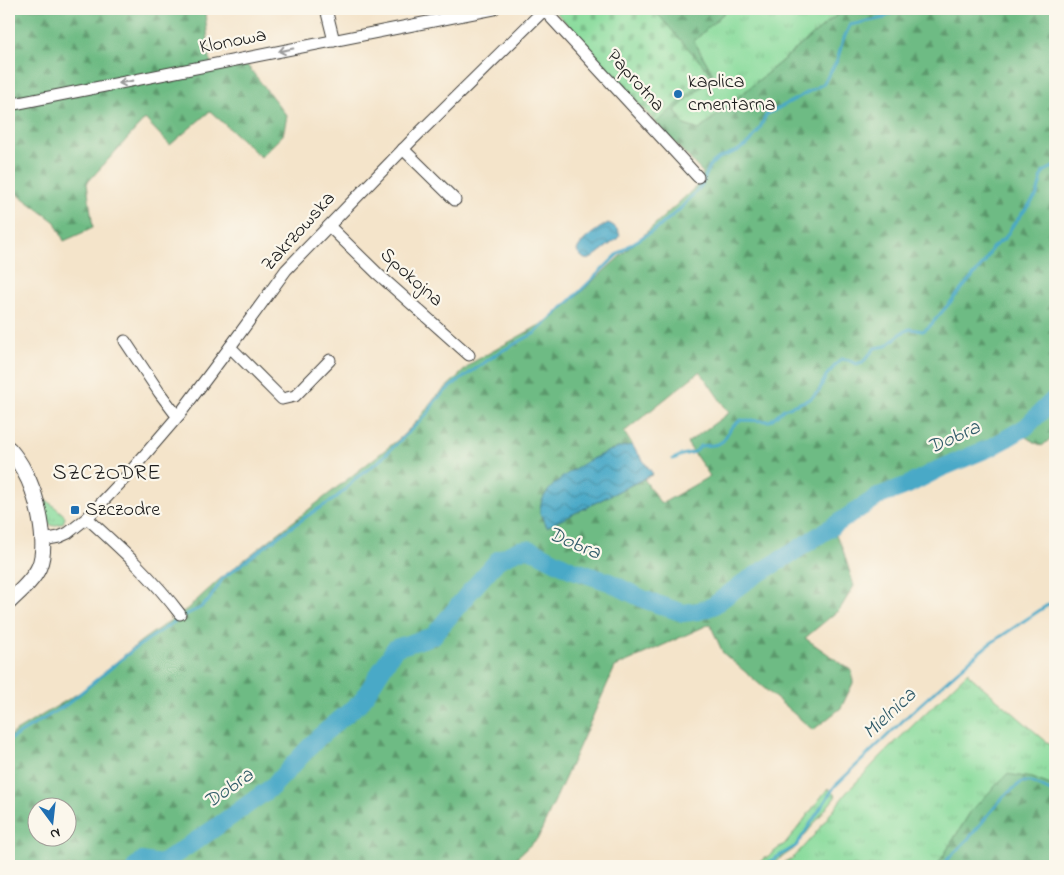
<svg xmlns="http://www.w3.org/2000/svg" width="1064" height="875" viewBox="0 0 1064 875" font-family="'Indie Flower',sans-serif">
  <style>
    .grass { fill: url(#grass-tufts); stroke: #527c5c }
    .forest { fill: url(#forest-firs); stroke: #456c50; fill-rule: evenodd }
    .cemetery { fill: url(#cemetery-stones); stroke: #527c5c }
    .water { fill: url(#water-waves); stroke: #326272 }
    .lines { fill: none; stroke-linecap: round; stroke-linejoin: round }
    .stream { stroke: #48a9c7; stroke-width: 3 }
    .river { stroke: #48a9c7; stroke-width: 18 }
    .street-casing { stroke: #3c3a36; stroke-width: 13 }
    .secondary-casing { stroke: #3c3a36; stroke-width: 17 }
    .street { stroke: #fff; stroke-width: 11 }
    .secondary { stroke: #fff; stroke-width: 15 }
    .oneway { stroke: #999 }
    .poi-dot { fill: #1f6fb2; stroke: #fbf7ec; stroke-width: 2 }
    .labels { text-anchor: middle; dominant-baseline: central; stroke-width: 4.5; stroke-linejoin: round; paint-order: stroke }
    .street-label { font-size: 20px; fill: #1c1c1c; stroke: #fbf7ec }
    .poi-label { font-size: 20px; fill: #1c1c1c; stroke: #fbf7ec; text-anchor: start }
    .water-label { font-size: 21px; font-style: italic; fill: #305b69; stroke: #fbf7ec }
    .quarter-label { font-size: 22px; letter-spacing: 1px; fill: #1c1c1c; stroke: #fbf7ec }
  </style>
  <defs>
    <pattern id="grass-tufts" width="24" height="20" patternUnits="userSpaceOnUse" patternTransform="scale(1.25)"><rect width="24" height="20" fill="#89db9c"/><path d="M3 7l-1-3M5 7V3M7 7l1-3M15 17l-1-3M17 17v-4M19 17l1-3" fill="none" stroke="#76bb86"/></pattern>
    <pattern id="forest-firs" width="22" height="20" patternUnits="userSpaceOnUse" patternTransform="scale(1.25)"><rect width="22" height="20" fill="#6ebb84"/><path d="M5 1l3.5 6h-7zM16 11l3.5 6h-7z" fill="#5a976b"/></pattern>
    <pattern id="cemetery-stones" width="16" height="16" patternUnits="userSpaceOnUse" patternTransform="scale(1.25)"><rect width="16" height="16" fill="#89db9c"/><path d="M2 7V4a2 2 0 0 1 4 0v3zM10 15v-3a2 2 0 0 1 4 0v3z" fill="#76bb86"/></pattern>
    <pattern id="water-waves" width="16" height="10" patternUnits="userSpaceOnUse" patternTransform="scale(1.25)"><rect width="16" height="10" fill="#48a9c7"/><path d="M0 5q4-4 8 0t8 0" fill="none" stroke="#3b89a1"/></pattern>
  </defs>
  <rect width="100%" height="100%" fill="#fbf7ec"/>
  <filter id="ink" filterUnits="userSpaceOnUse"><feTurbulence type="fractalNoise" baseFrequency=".02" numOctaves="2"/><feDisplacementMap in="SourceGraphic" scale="10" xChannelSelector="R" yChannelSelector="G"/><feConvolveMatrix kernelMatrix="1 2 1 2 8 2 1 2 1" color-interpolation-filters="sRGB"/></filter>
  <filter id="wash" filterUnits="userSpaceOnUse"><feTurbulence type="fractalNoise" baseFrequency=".0096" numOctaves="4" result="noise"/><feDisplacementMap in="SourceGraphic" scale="20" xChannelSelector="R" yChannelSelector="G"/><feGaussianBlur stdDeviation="1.12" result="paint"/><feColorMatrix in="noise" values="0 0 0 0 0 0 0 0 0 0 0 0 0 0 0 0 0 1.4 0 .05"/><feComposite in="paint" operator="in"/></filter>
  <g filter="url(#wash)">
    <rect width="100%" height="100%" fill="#f4e4ca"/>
    <!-- grass -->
    <g class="grass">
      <path d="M728,9H844L699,130L684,125L675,110L714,76L694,41Z"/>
      <path d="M44,501H48L64,515L65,518L63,523L53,526L48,523Z"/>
      <path d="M968,672L969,675L1055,749V787L1032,778L971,811L937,866H779L793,858L815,834L846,793L883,754Z"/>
      <path d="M828,788L836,796L794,849L769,866H750L763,860L787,842Z"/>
    </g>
    <!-- forest -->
    <g class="forest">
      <path d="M9,9H203L205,13L210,58L212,71L247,65L287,116L283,135L261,157L210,111L170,145L145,119L87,183L93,228L64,241L55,222L16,193L9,186Z"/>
      <path d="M653,9H728L694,41L714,76L675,110L684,125L699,130L844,9H1055V435L1042,446L1027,438L1017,428L982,443L908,481L880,490L830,523L842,547L854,586L840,609L805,638L852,671L853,683L841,708L813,730L723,653L710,624L615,667L538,838L507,866H9V737L16,731L82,691L141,641L187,609L221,578L399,439L418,420L435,398L473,362L554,317L699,184L703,173L656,123L711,74ZM700,371L729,413L687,443L710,476L661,504L644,479L653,474L547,526L611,450L632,445L624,432ZM38,808H68V838H38Z"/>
      <path d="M1007,774L1032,778L1055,787V866H937L971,811Z"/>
    </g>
    <!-- cemetery -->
    <path class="cemetery" d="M560,9H653L711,74L656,123L556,12Z"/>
    <!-- water -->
    <g class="water">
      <path d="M608,223C614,225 618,229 620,235L617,239L592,258C585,262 581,257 577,251C579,241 599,228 608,223Z"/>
      <path d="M632,445L653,474L547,527C544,521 539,514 540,509C541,484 589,459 609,451C617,448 625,446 632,445Z"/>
    </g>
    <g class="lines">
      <!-- stream -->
      <g class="stream">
        <path d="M673,459C677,458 682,454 686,454C694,452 695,454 700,446L713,445L718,444L723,441L731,428L740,420L770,421L784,409L810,399L819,391L826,376L841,359L848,360L856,364L863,362L875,348L886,346L903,332L910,329L923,331L929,327L985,262L992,248L1005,238L1013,225L1037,195L1043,172L1055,166"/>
        <path d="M185,615L200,608L209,600L223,578L283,533L313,512L333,500L345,490L356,478L379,461L412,429L429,412L435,401L450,387L498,353L535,333L571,300L617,255L630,245L659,227L681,208L702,185L710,165L719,158L737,151L749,143L759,130L766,115L823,84L837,61L843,40L850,25L884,18L897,9"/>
        <path d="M9,740L66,705L134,649L180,618"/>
        <path d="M762,866L796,846L835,786L914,710L970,660L988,645L1055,600"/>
        <path d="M944,866L946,861L969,838L1004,796L1022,782H1031L1055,793"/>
      </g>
      <!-- river -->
      <path class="river" d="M136,866L141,861L161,864L212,830L272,787L319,737L361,702L395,648L433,636L467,595L498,560L519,550L528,549L539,553L570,569L609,582L643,599L683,613L699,611L713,606L743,583L792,553L879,496L908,485L939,469L992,447L1026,427L1055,398"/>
    </g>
  </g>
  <g filter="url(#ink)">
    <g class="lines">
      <defs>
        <g id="street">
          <path d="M326,9L334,41"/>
          <path d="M544,10L698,177"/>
          <path d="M9,105L494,9"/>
          <path d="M403,149L455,200"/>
          <path d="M329,226L378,274L469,355"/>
          <path d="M125,341L159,392L174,412L179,415"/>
          <path d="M230,347L282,399L295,396L330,360"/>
          <path d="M87,518C120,548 153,578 180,614"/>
          <path d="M43,540L59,537L68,533L87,518L124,479L179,415L230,347L286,270L414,138L545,9"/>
        </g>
        <path id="secondary" d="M9,449C15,456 20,463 24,471C37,493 49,544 39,567C33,581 19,592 9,602"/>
      </defs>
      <!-- street casing -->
      <use href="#street" class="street-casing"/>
      <!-- secondary casing -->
      <use href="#secondary" class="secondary-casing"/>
      <!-- street -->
      <use href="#street" class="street"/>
      <!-- secondary -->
      <use href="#secondary" class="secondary"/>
    </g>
    <!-- one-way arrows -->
    <defs><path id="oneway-shaft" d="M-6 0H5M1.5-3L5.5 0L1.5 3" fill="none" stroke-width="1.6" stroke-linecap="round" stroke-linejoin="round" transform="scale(1.25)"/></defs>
    <g class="oneway">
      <use href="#oneway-shaft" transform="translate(286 50) rotate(169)"/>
      <use href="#oneway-shaft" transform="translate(126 82) rotate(169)"/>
    </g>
  </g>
  <!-- markers -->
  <g class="poi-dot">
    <circle cx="678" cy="94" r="5"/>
    <rect x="70" y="505" width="10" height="10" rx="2.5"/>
  </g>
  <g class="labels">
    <!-- street labels -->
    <g class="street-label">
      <text transform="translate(233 42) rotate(-11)">Klonowa</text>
      <text transform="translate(635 81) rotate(48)">Paprotna</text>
      <text transform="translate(299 232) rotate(-48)">Zakrzowska</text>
      <text transform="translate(411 278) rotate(42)">Spokojna</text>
    </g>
    <!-- poi labels -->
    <g class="poi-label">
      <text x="688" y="82">kaplica<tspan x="688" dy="23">cmentarna</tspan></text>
      <text x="85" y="510">Szczodre</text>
    </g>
    <!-- water labels -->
    <g class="water-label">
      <text transform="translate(954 438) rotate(-24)">Dobra</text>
      <text transform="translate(574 544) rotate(23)">Dobra</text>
      <text transform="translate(890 714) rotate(-43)">Mielnica</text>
      <text transform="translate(229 789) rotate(-35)">Dobra</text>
    </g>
    <!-- quarter labels -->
    <g class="quarter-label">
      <text x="107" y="474">SZCZODRE</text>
    </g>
  </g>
  <!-- margin -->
  <rect width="1064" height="875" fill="none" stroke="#fbf7ec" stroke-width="30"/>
  <!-- north arrow -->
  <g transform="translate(52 822) rotate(165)"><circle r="24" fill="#fbf7ec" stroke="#a29f99"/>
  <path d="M0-4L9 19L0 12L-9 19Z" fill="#1f6fb2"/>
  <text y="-8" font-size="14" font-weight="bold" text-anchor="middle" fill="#1c1c1c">N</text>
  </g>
</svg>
